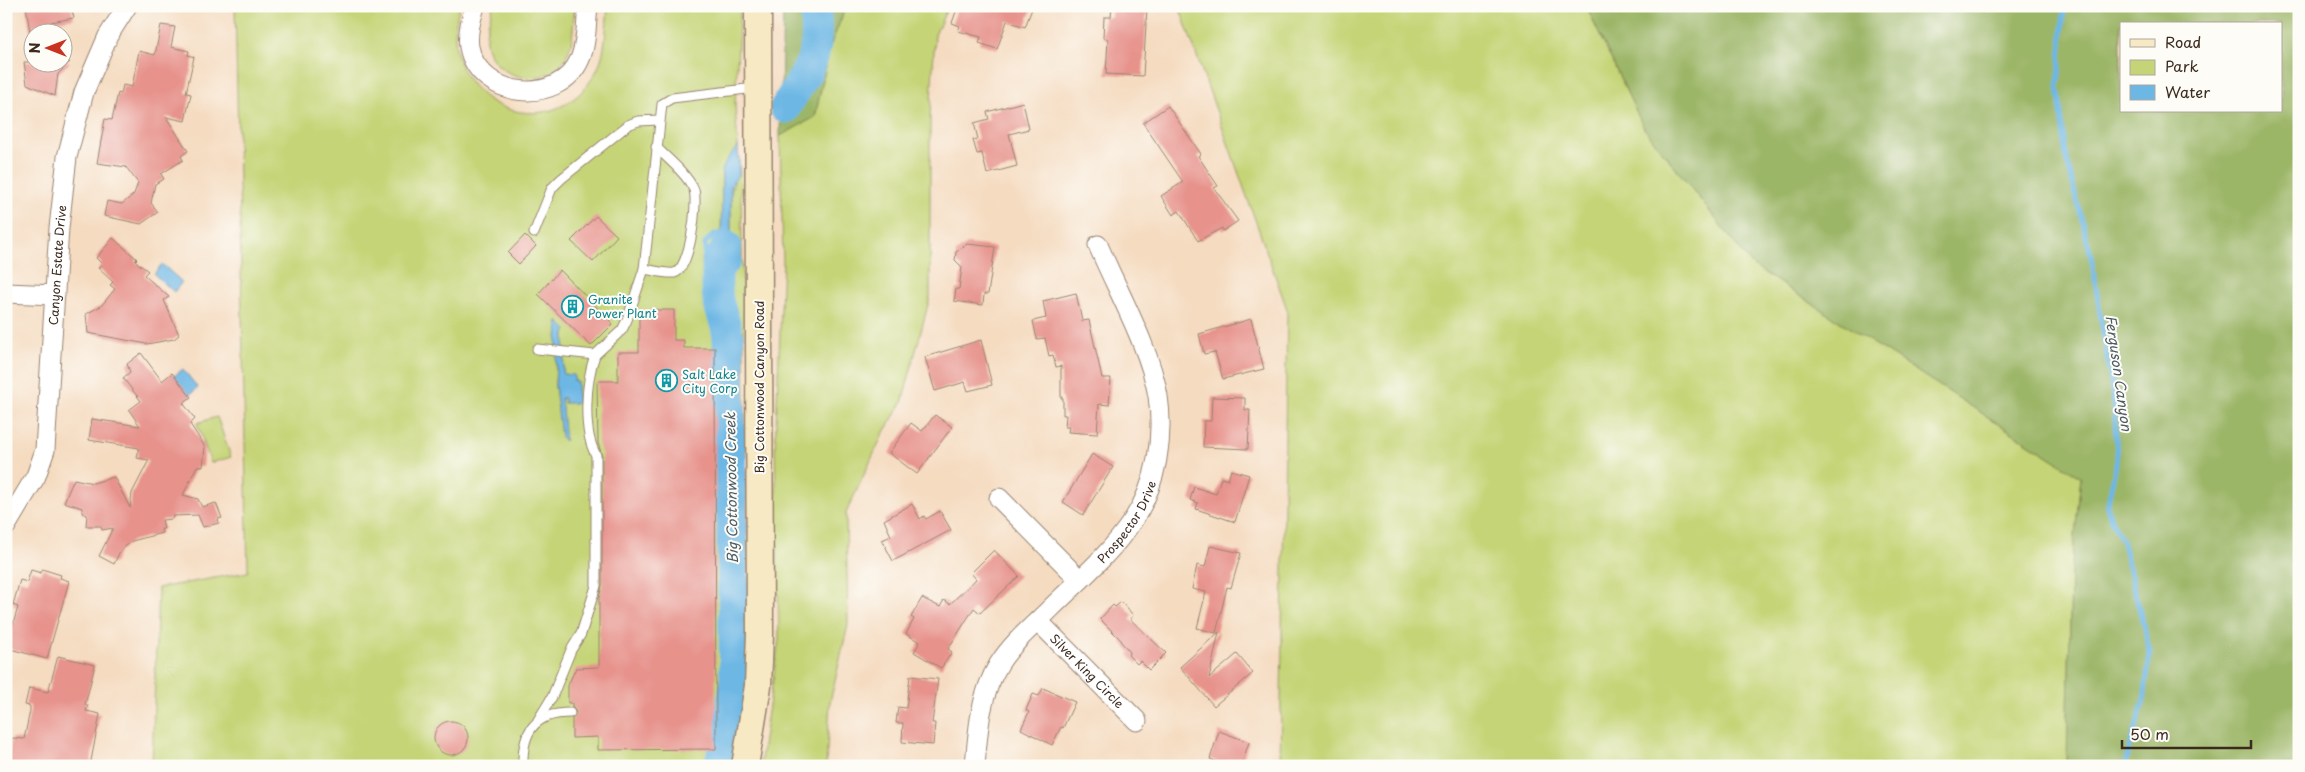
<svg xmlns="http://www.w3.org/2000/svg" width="2305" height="772" viewBox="0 0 2305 772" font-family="'Playpen Sans',sans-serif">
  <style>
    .green { fill: #c5d476; stroke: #807f4a; fill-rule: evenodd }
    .forest { fill: #9cb667; stroke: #6c7042; fill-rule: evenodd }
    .water { fill: #6db7e5; stroke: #547082 }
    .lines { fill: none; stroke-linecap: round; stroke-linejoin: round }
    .stream { stroke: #6db7e5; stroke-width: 5 }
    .river { stroke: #6db7e5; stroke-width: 31 }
    .building { fill: #e7938c }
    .lane-casing { stroke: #988370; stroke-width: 11 }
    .street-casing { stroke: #988370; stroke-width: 21 }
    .secondary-casing { stroke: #988370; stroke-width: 29 }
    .lane { stroke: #fff; stroke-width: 9 }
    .street { stroke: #fff; stroke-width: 19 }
    .secondary { stroke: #f7e9c3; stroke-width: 26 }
    .labels { text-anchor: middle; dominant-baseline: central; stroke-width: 4; stroke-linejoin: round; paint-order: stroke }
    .street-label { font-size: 12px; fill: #3b2a1e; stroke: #fdfcf7 }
    .culture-label { font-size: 12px; fill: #0d838f; stroke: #fdfcf7; text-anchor: start }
    .water-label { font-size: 14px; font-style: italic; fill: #4c5b64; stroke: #fdfcf7 }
  </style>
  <rect width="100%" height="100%" fill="#fdfcf7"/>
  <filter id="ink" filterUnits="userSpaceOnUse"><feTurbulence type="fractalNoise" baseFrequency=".02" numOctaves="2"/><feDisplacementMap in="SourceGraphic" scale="10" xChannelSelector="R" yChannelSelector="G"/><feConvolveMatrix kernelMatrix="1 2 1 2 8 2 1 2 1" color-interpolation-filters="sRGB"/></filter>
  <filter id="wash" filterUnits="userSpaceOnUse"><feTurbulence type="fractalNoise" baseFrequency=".0096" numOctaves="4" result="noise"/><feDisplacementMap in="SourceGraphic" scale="20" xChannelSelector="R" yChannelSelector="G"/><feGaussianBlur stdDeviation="1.12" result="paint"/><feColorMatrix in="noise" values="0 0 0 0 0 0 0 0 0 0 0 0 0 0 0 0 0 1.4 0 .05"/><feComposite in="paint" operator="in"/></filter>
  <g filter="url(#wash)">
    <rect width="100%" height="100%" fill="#f5dcc1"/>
    <!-- green -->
    <g class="green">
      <path d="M235,6H460C429,103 554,155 597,70C606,52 606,27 608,6H740L735,106L741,186L749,606L738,752L735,766H152L158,588L248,572ZM722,171L735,179L731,193V280L710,281L721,247ZM558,322L567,330L565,333L563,375L574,381L578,402L564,403V398H561L564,440L555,386Z"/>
      <path d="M493,6H575C573,21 574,42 567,55C550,89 498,83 487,47C483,34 490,19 493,6Z"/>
      <path d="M846,6H948L935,35L930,116V297L902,403L884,432L846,513L848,625L830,702L826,766H760L779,639L775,448L783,262L780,136L815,117L830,47Z"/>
      <path d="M1179,6H1586L1644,128L1752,265L2081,477L2071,575L2067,766H1280L1287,309Z"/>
      <path d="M217,417L231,457L211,463L197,423Z"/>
    </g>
    <!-- forest -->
    <g class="forest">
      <path d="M783,6H846L830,47L815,117L780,136Z"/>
      <path d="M1586,6H2299V766H2067L2071,575L2081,477L1752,265L1644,128ZM2121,24H2281V111H2121Z"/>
    </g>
    <!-- water -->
    <g class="water">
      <path d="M738,146L739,174L731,185V280L710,281V271H715L714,247H721L722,171L727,159Z"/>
      <path d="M162,264L182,282L174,292L154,274Z"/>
      <path d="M558,321L567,330L565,333L563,374L574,375V381H577L578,403H564V398H561L565,441L561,437L555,386Z"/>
      <path d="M183,369L198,388L189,395L174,376Z"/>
    </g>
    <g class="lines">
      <!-- stream -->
      <g class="stream">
        <path d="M2064,6L2058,86L2066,157L2091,256L2114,403L2117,459L2107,507L2113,525L2122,539L2150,653L2144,700L2124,766"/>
        <path d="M717,260L705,261L706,281L719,303"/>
        <path d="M705,261V243L714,234H725"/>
        <path d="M727,276L728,338"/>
      </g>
      <!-- river -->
      <g class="river">
        <path d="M785,108C810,66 821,58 815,6"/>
        <path d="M719,766L728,730L735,683L728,338C727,325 722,316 719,304C715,291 718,274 717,260H726V246"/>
      </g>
    </g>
    <g id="blocks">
      <!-- building -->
      <g class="building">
        <path d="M26,6H71L74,18L51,22L52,32H30Z"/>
        <path d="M958,6L977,10L979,6H1033L1025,27L1007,21L997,49L979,43L981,37L958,31L960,26L952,23Z"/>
        <path d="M1112,6L1147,8L1143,76L1106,74L1108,39L1103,38L1104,17H1111Z"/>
        <path d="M161,25L175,27L171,47L189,51L188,55L194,57L186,93L191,94L185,121L166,117L188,151L181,156L183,160L161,174L164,179L155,184L151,203L158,212L141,224L104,216L107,201L122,204L134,194L138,183L126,167L97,163L105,119L112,120L118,93L121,94L123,85L132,87L139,51L155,55Z"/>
        <path d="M24,62H70L58,74L55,96L27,84Z"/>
        <path d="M1023,102L1029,129L1009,134L1017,166L987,174L982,153L977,154L973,140L978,139L974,123L989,119L987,112Z"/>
        <path d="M1168,106L1201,154L1198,156L1218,186L1214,188L1238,221L1223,231L1222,228L1198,241L1179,211L1173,215L1161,196L1183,182L1143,123Z"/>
        <path d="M596,216L617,236L593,262L571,241Z"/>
        <path d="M525,235L536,246L519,264L508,253Z"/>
        <path d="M113,238L137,259L135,261L148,271L144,275L169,297L164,300L179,335L174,339L147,344L88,333L86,314L101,306L115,289L110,285L113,282L98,268L102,264L96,258Z"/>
        <path d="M967,244L995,247L988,294H984L983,305L954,301L956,289H959L962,267L955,260L956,252Z"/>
        <path d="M560,270L613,324L591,346L538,294Z"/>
        <path d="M1076,293L1082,321L1089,320L1102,378H1111L1109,405L1099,404L1097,434L1068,432L1069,427H1065L1066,415H1063V398H1061V366L1056,367L1053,355L1049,356L1045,338L1037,339L1033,321L1046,318L1043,301Z"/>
        <path d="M639,310H674V340H684V348H715L716,749L598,750V737L572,738V719L576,712L572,707V703H568V685L576,668L599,667V598L602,586V455L598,443L597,381H618V352H639Z"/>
        <path d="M1251,319L1264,369L1223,379L1215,352L1204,354L1199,334Z"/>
        <path d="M981,340L992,385L968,391L965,382L935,391L925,357Z"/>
        <path d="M141,353L162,381L172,373L191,397L183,403L195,419L190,424L205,447L203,467L197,466L183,495L198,499L202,507L216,503L222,518L218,519L219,523L203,527L198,515L173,516L172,519L162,520L164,529H161L162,533L132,541L120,551L114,564L99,556L113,528L102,530L101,526H86L87,515L82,513V508L64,502L74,479L93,483L114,477L130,508L132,493L149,460L137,458L139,448L89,440L92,419L140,426L129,410L141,401L123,378L130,372L127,364Z"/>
        <path d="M1212,397L1245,398V410H1250L1248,449L1203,447L1204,421H1211Z"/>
        <path d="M935,415L952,427L917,474L889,453L911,423L922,431Z"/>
        <path d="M1092,454L1113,467L1083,515L1063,502Z"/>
        <path d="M1231,470L1249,475L1235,522L1196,509L1198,503L1190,500L1194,487L1216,494L1221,478L1228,480Z"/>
        <path d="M912,504L920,519L924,516L926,519L940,511L951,530L893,561L882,540L891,536L884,520Z"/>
        <path d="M1210,546L1241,553L1231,588L1227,587L1216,633L1197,628L1206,592L1192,589L1197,565L1205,567Z"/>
        <path d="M994,550L1019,576L980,613L974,608L948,649L952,652L941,668L914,652L920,642L906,634L914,619L911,617L922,598L940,607L944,600L950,604L976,579L971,573Z"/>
        <path d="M42,569L61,575L60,578L69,581L47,659L10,649V646L7,645L18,607L13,605L20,580L27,582L31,570L41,573Z"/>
        <path d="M1121,602L1133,615L1130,619L1166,653L1149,670L1140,661L1137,664L1128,655L1130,652L1121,642L1122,641L1100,619L1113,605L1115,607Z"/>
        <path d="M1219,632L1209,678L1237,654L1253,673L1214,706L1180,667Z"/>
        <path d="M58,656L95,665L85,705H88L86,711L100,714L90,766H6L12,738L24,739L30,711V706L25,705L29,688L48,692Z"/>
        <path d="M910,676L938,679L932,723H935L933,745L902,742L903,723H896L898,707L906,708Z"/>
        <path d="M1043,688L1075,702L1063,728L1061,727L1052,745L1021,729L1029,712L1026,710L1033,694L1039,696Z"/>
        <circle cx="451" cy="738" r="17"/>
        <path d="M1219,731L1249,742L1241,766H1216L1217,762L1210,759Z"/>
      </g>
    </g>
  </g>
  <g filter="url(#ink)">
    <use href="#blocks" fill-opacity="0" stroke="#988370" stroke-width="1"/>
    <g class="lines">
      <defs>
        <g id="lane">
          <path d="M534,233L552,188L561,179L628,125L638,121L659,120"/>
          <path d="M644,269C652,270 665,274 674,273C690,270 698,204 694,190C687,174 668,159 656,147"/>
          <path d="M537,349L595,355L622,330L627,320L644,269L662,104L672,98L755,88"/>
          <path d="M538,720L552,697L571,650L581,634L596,586V455C582,431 586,380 595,355"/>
          <path d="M523,766C522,731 535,713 570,713"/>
        </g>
        <g id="street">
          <path d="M475,6C471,20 467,33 469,47C479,99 559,107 580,59C587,43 586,23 588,6"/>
          <path d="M6,293L55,295"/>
          <path d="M999,498L1080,580"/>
          <path id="s1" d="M6,526L36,476L45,450L59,228L67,157L84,92L108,36L127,6"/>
          <path id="s2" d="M1038,621L1137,721"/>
          <path id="s3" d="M975,766C978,730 980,695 999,664C1011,645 1029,629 1045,614C1075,584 1110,555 1133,520C1157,485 1164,437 1158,396C1150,348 1117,290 1098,245"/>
        </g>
        <path id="secondary" d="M745,766L758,686L760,634L758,6"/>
      </defs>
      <!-- lane casing -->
      <use href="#lane" class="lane-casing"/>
      <!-- street casing -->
      <use href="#street" class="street-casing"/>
      <!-- secondary casing -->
      <use href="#secondary" class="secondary-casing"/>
      <!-- lane -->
      <use href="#lane" class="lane"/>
      <!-- street -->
      <use href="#street" class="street"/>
      <!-- secondary -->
      <use href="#secondary" class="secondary"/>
    </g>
  </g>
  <!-- icons -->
  <defs>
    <symbol id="building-ring" viewBox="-11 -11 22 22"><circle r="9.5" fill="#fdfcf7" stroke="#0f9aa8" stroke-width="1.5"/><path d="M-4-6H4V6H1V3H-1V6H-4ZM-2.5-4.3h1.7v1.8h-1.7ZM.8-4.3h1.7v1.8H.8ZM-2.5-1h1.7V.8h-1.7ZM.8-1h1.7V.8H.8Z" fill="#0f9aa8"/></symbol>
  </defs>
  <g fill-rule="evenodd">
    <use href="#building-ring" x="560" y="294" width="25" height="25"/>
    <use href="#building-ring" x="654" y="368" width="25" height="25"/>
  </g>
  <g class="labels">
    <!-- street labels -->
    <g class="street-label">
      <text stroke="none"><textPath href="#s1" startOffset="271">Canyon Estate Drive</textPath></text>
      <text transform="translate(759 387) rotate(-90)">Big Cottonwood Canyon Road</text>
      <text stroke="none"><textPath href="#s3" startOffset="298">Prospector Drive</textPath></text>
      <text stroke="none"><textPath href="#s2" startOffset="70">Silver King Circle</textPath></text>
    </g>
    <!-- culture labels -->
    <g class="culture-label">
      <text x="588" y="299">Granite<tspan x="588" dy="14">Power Plant</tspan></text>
      <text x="682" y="374">Salt Lake<tspan x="682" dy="14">City Corp</tspan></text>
    </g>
    <!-- water labels -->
    <g class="water-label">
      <text transform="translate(2119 373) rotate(82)">Ferguson Canyon</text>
      <text transform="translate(731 488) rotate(-91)">Big Cottonwood Creek</text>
    </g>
  </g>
  <!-- margin -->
  <rect width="2305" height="772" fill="none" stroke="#fdfcf7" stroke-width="25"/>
  <!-- legend -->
  <rect x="2120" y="22" width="162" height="90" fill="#fdfcf7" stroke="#afa8a0"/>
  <rect x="2130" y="39" width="25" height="8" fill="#f7e9c3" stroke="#afa8a0"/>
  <text x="2165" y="48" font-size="15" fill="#3b2a1e">Road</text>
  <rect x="2130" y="60" width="25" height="15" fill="#c5d476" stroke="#afa8a0"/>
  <text x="2165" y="72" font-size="15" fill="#3b2a1e">Park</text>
  <rect x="2130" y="85" width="25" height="15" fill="#6db7e5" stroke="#afa8a0"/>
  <text x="2165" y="98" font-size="15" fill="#3b2a1e">Water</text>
  <!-- north arrow -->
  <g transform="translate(48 48) rotate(270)"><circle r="24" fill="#fdfcf7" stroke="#afa8a0"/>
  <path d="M0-4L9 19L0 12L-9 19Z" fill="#c8321e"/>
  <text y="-8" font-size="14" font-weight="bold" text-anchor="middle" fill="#3b2a1e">N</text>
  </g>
  <!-- scale -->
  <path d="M2122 740v8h129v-8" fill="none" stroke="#3b2a1e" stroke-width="2.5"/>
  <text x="2130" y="740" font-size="15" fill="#3b2a1e" stroke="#fdfcf7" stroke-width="4" paint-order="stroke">50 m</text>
</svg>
